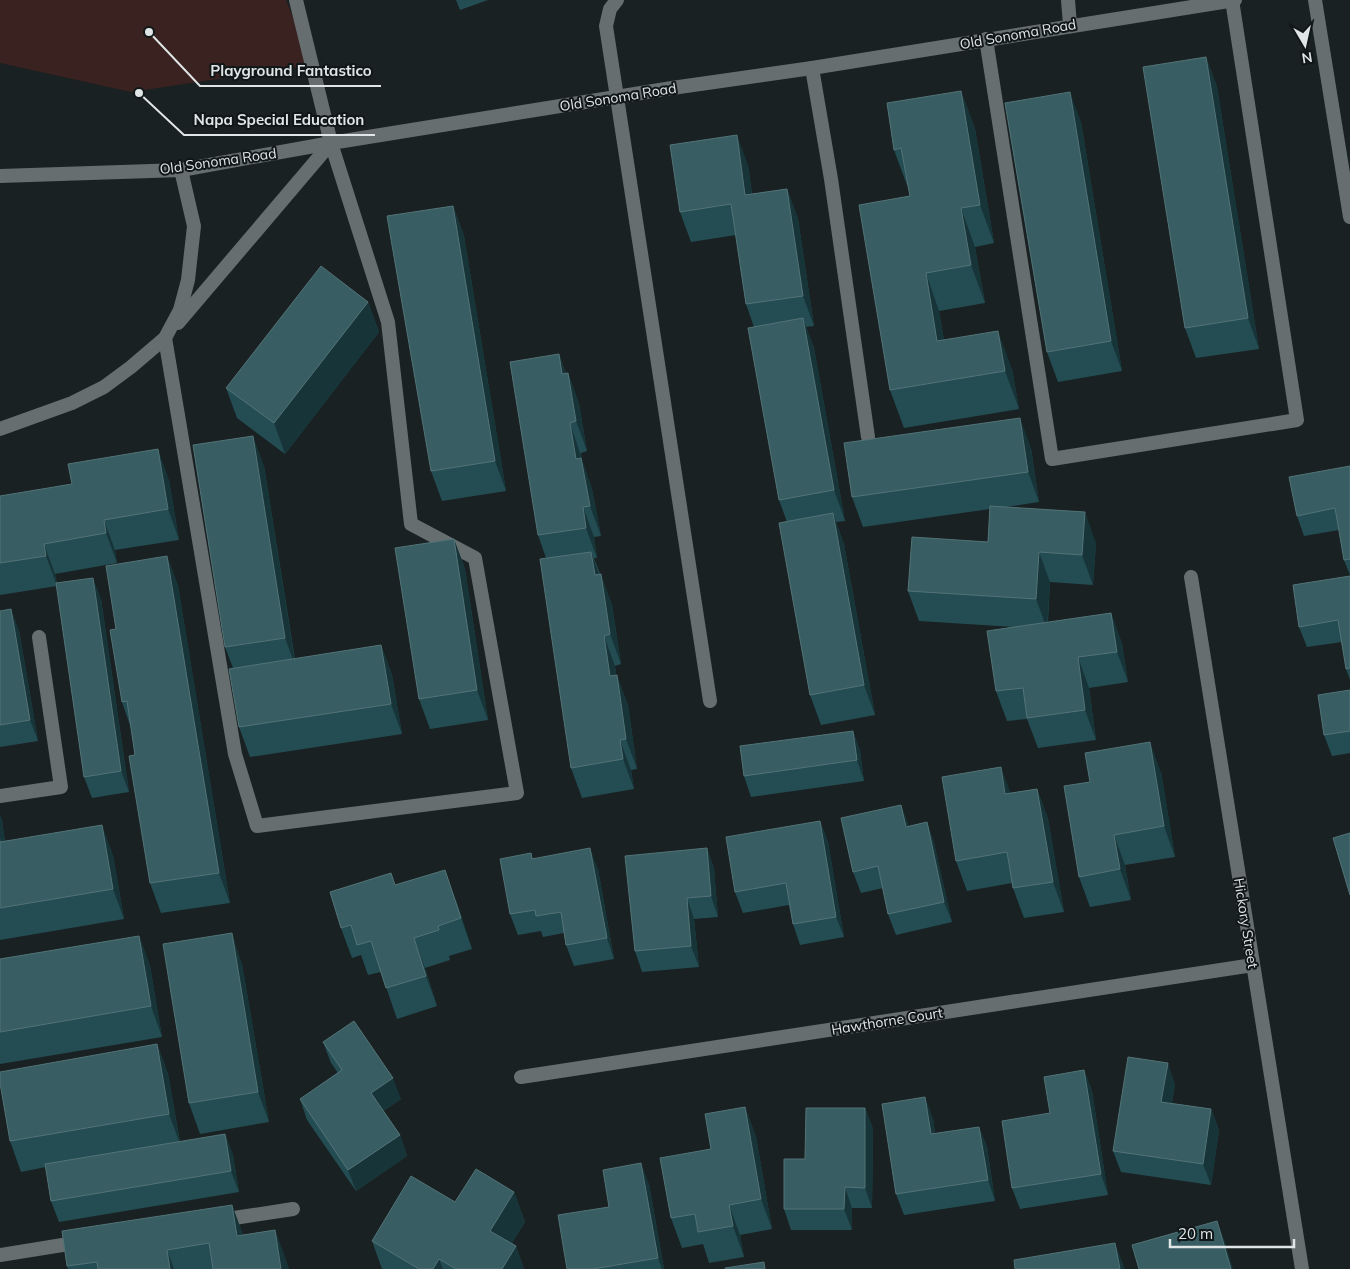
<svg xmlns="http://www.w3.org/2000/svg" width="1350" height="1269" viewBox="0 0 1350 1269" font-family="Mulish,sans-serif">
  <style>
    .green { fill: #39221f }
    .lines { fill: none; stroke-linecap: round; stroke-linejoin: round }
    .service { stroke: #666e70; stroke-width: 14 }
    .minor { stroke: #666e70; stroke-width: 14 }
    .secondary { stroke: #666e70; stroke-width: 14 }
    .wall { fill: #244d53 }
    .shaded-wall { fill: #173539 }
    .building { fill: #385e63; stroke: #537377 }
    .labels { text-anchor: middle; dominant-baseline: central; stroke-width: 4; stroke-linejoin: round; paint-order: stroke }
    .street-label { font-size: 14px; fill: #e0e5e6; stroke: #101718 }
    .leader { fill: none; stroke: #e0e5e6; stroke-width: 2 }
    .callout-dot { fill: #e0e5e6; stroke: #101718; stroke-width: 2 }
    .callout-label { font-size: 15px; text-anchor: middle; font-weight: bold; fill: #e0e5e6; stroke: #101718; stroke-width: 4; stroke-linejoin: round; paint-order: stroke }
  </style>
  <rect width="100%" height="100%" fill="#192122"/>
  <!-- green -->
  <path class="green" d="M0,0H286L312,65L131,92L0,63Z"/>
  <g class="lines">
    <!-- service -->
    <g class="service">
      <path d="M617,0L610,9L606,26L710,701"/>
      <path d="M1068,0L1070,25"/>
      <path d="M1315,0L1350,217"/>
      <path d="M986,39L1052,459L1297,420L1232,0"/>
      <path d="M812,68L831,179L868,437"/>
      <path d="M165,338L235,754L257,826L517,793L475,558L411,524L388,322L331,143L296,0"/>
      <path d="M0,796L61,787L39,637"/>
      <path d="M221,1220L293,1209"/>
      <path d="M0,1255L81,1242"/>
    </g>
    <!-- minor -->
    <g class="minor">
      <path d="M178,323L331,143"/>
      <path d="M0,429L72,403L104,387L131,367L165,338L180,310L188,280L194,226L181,170"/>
      <path d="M1191,577L1302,1269"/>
      <path d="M521,1077L1253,965"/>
    </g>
    <!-- secondary -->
    <path class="secondary" d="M0,176L181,170L331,143L672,88L812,68L1235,0"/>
  </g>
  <!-- wall -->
  <g class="wall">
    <path d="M456,0H488L460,10Z"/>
    <path d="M1206,57L1217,87L1259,349L1196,358L1185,328Z"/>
    <path d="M961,91L975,129L994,243L975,247L985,303L939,311L944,340L1012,369L1019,409L904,428L890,390L910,196L908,188L894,150Z"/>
    <path d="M1081,122L1122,371L1058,382L1047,352Z"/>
    <path d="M748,165L752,194L787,189L798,219L814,326L806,327L814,348L845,521L836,522L844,544L875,715L821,725L810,695L787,522L779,500L754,327L746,304L736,235L691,242L680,212Z"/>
    <path d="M453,206L464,236L506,491L442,501L431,471Z"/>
    <path d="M368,302L379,332L285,454L237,418L226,388Z"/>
    <path d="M559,354L566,374L568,373L579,404L587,451L581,453L582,460L592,489L601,536L594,537L597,558H594L612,605L621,664L615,666L616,675L628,705L637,769L631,770L634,789L582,798L571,768L546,558L538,535Z"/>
    <path d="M1031,448L1039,502L1007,507L1096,543L1093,585L1050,582L1048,622L1111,613L1122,644L1128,682L1089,688L1096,740L1038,748L1027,719L1007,721L996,691L1014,627L919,621L908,591L988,542L990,509L863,527L852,497Z"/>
    <path d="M264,466L295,659L381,645L392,675L402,734L250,757L239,727L233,668L225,647Z"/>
    <path d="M1350,466V575L1344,560L1339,530L1304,536L1297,516Z"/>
    <path d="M169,480L179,540L115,550L117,563L55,574L57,583L101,599L129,792L92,798L84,777L57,586L0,595V496Z"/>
    <path d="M454,539L465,569L488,720L430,729L419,699Z"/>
    <path d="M167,556L178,586L230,903L161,913L150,883L135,755L131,728L122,702L116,629Z"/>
    <path d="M1350,576V680L1346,669L1342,642L1307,647L1299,627Z"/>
    <path d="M0,611L19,630L38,741L0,747Z"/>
    <path d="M1350,690V753L1332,756L1324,735Z"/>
    <path d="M853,731L860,751L864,781L751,797L744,776Z"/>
    <path d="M1161,772L1175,857L1125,865L1131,900L1090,907L1079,877Z"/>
    <path d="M1037,789L1048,819L1064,912L1024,918L1013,888L1012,883L967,891L956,861L1010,793Z"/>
    <path d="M0,816L2,820L5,842L113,855L124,919L0,940Z"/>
    <path d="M820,821L828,842L844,937L800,945L793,924L789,905L743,913L735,892Z"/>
    <path d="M927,822L934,843L952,922L896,935L888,914L883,888L861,893L853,872L909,826Z"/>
    <path d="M707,848L714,869L718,917L694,919L699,967L642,972L635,951Z"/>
    <path d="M531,853L533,859L598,869L614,959L574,966L566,945L564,933L543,937L541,931L518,935L510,914Z"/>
    <path d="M396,885L456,900L472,949L449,956L450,960L425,968L437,1006L397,1019L381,972L368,975L361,955L352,958L341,928Z"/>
    <path d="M139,936L150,966L162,1037L0,1064V959Z"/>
    <path d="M242,964L269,1122L200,1134L189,1103Z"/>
    <path d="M323,1042L401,1099L383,1111L400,1135L407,1156L356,1191L307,1120L300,1099L338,1073L331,1063Z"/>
    <path d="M157,1044L168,1074L180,1142L225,1134L233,1155L239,1192L59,1222L51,1201L46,1167L21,1172L10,1141Z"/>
    <path d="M1084,1070L1092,1091L1108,1195L1020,1209L1012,1188L1050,1113Z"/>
    <path d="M1175,1084L1172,1103L1211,1109L1219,1130L1211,1185L1121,1172L1113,1151Z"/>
    <path d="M745,1107L756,1137L772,1229L740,1235L744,1257L709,1263L703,1244L682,1248L671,1218L711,1149Z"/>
    <path d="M865,1108L873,1129L872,1208H852V1230H791L784,1209L805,1159Z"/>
    <path d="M933,1118L935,1134L979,1127L987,1147L995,1201L904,1215L896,1194Z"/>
    <path d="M649,1184L664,1269H567L609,1207Z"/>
    <path d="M514,1192L525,1222L512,1243L516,1246L524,1269H382L372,1241L455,1202Z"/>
    <path d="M232,1205L243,1235L275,1230L289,1269H68L67,1266Z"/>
  </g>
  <!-- shaded-wall -->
  <g class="shaded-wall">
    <path d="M1206,57L1217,87L1259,349L1248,318Z"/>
    <path d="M961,91L975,129L994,243L980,205Z"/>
    <path d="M1070,92L1081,122L1122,371L1111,341Z"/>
    <path d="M737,135L748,165L756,225L745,195Z"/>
    <path d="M787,189L798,219L814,326L803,296Z"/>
    <path d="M453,206L464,236L506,491L495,461Z"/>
    <path d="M961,208L975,247L985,303L971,265Z"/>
    <path d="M926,273L939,311L951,379L937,341Z"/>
    <path d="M368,302L379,332L285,454L274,423Z"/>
    <path d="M803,318L814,348L845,521L834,490Z"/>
    <path d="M998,331L1012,369L1019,409L1005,371Z"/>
    <path d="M559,354L570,384L568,373L579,404L587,451L576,421L562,374Z"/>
    <path d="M1020,418L1031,448L1039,502L1028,472Z"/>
    <path d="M570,423L592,489L601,536L590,506L576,459Z"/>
    <path d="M253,436L264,466L296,668L285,638Z"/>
    <path d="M158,449L169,480L179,540L168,509Z"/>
    <path d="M583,507L594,537L597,558L586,528Z"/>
    <path d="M1085,512L1096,543L1093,585L1082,555Z"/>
    <path d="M833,513L844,544L875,715L864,685Z"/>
    <path d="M104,520L115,550L117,563L106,533Z"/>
    <path d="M454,539L465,569L488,720L477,690Z"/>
    <path d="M44,544L55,574L57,586L46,556Z"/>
    <path d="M591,552L602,582L595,575Z"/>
    <path d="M1039,552L1050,582L1047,629L1036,599Z"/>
    <path d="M167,556L178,586L230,903L219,873Z"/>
    <path d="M601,574L612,605L621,664L610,634Z"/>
    <path d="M93,578L101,599L129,792L121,771Z"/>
    <path d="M11,609L19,630L38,741L30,720Z"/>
    <path d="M1111,613L1122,644L1128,682L1117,652Z"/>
    <path d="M604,636L615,666L621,706L610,676Z"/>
    <path d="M381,645L392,675L402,734L391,704Z"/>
    <path d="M1078,657L1089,688L1096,740L1085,710Z"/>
    <path d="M617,675L628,705L637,769L626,739Z"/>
    <path d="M853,731L860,751L864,781L857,760Z"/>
    <path d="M620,740L631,770L634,789L623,759Z"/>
    <path d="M1150,742L1161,772L1175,857L1164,826Z"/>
    <path d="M1001,767L1012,797L1005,794Z"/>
    <path d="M1037,789L1048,819L1064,912L1053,882Z"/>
    <path d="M901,805L909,826L914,848L906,827Z"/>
    <path d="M0,816L2,820L7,857L0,838Z"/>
    <path d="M820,821L828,842L844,937L836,917Z"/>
    <path d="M927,822L934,843L952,922L944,902Z"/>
    <path d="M102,825L113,855L124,919L113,889Z"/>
    <path d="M1114,835L1125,865L1131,900L1120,869Z"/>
    <path d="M590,848L598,869L614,959L607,938Z"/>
    <path d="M707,848L714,869L718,917L711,896Z"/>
    <path d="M445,870L456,900L472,949L461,918Z"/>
    <path d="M687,898L694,919L699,967L691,946Z"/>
    <path d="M232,933L242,964L269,1122L258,1092Z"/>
    <path d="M139,936L150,966L162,1037L151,1006Z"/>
    <path d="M414,938L425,968L437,1006L426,976Z"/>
    <path d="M157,1044L168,1074L180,1144L169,1114Z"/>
    <path d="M1168,1063L1175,1084L1169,1123L1161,1102Z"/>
    <path d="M1084,1070L1092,1091L1108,1195L1101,1174Z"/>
    <path d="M393,1078L401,1099L378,1114L371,1093Z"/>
    <path d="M925,1097L933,1118L938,1155L931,1134Z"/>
    <path d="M745,1107L756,1137L772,1229L761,1199Z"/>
    <path d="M865,1108L873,1129L872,1208L865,1188Z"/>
    <path d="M1211,1109L1219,1130L1211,1185L1203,1164Z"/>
    <path d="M979,1127L987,1147L995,1201L988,1180Z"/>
    <path d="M225,1134L233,1155L239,1192L231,1171Z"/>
    <path d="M400,1135L407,1156L356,1191L348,1170Z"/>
    <path d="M641,1163L649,1184L664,1269H662L658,1258Z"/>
    <path d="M845,1187L852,1208V1230L844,1209Z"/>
    <path d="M514,1192L525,1222L501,1261L490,1231Z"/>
    <path d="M232,1205L246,1243L237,1236Z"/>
    <path d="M729,1205L740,1235L744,1257L733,1226Z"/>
    <path d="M1217,1221L1225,1242L1233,1269H1231Z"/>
    <path d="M275,1230L289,1268V1269H281Z"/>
    <path d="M1115,1243L1125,1269H1120Z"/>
    <path d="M516,1246L524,1269H502Z"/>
    <path d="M167,1250L174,1269H170Z"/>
    <path d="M439,1259L443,1269H433Z"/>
  </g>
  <!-- building -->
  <g class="building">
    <path d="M1206,57L1248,318L1185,328L1143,67Z"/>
    <path d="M961,91L980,205L961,208L971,265L926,273L937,341L998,331L1005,371L890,390L859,205L910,196L901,148L894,150L887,103Z"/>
    <path d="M1070,92L1111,341L1047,352L1005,103Z"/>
    <path d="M737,135L745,195L787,189L803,296L746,304L731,204L680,212L670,145Z"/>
    <path d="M453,206L495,461L431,471L387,216Z"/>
    <path d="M321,266L368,302L274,423L226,388Z"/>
    <path d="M803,318L834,490L779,500L748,328Z"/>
    <path d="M559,354L562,374L568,373L576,421L570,423L576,459L581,458L590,506L583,507L586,528L538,535L510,362Z"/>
    <path d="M1020,418L1028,472L852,497L844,443Z"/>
    <path d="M253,436L285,638L225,647L193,445Z"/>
    <path d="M158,449L168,509L104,520L106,533L44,544L46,556L0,563V496L72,484L68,464Z"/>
    <path d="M1350,466V559L1344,560L1335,508L1297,516L1289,477Z"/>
    <path d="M990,506L1085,512L1082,555L1039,552L1036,599L908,591L912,537L988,542Z"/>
    <path d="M833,513L864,685L810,695L779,523Z"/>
    <path d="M454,539L477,690L419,699L395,548Z"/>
    <path d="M591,552L595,575L601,574L610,634L604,636L610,676L617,675L626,739L620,740L623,759L571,768L540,559Z"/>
    <path d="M167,556L219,873L150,883L129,756L135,755L127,701L122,702L110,630L116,629L106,566Z"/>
    <path d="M1350,576V668L1346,669L1338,620L1299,627L1293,585Z"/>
    <path d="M93,578L121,771L84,777L56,583Z"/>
    <path d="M11,609L30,720L0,725V611Z"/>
    <path d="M1111,613L1117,652L1078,657L1085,710L1027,718L1023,688L996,691L987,631Z"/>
    <path d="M381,645L391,704L239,727L229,669Z"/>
    <path d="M1350,690V731L1324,735L1318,695Z"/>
    <path d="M853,731L857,760L744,776L740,746Z"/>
    <path d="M1150,742L1164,826L1114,835L1120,869L1079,877L1064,786L1090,782L1085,753Z"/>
    <path d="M1001,767L1005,794L1037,789L1053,882L1013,888L1007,852L956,861L942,777Z"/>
    <path d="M901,805L906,827L927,822L944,902L888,914L878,866L853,872L841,818Z"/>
    <path d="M820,821L836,917L793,924L786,883L735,892L726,837Z"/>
    <path d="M102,825L113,889L0,908V842Z"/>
    <path d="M1350,833V895L1333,838Z"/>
    <path d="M590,848L607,938L566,945L561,912L536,916L535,910L510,914L500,859L531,853L532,859Z"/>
    <path d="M707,848L711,896L687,898L691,946L635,951L625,856Z"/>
    <path d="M445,870L461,918L438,926L439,930L414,938L426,976L386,988L371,941L357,945L351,925L341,928L330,892L391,873L395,885Z"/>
    <path d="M232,933L258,1092L189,1103L163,944Z"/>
    <path d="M139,936L151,1006L0,1032V959Z"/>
    <path d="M354,1021L393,1078L371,1093L400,1135L348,1170L300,1099L342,1070L323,1042Z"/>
    <path d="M157,1044L169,1114L10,1141L0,1083V1072Z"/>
    <path d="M1128,1057L1168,1063L1161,1102L1211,1109L1203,1164L1113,1151Z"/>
    <path d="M1084,1070L1101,1174L1012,1188L1002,1121L1050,1113L1044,1077Z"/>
    <path d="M925,1097L931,1134L979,1127L988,1180L896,1194L882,1104Z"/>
    <path d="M745,1107L761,1199L729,1205L733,1226L698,1232L695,1214L671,1218L660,1158L711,1149L705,1114Z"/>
    <path d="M806,1108H865V1188L845,1187L844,1209H784V1159H805Z"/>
    <path d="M225,1134L231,1171L51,1201L45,1164Z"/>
    <path d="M641,1163L658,1258L593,1269H567L558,1215L609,1207L603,1170Z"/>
    <path d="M476,1169L514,1192L490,1231L516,1246L502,1269H456L439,1259L433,1269H419L372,1241L411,1176L455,1202Z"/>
    <path d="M232,1205L237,1236L275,1230L281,1269H213L209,1243L167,1250L170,1269H98L97,1262L67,1266L62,1231Z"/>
    <path d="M1217,1221L1231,1269H1139L1132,1245Z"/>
    <path d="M1115,1243L1120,1269H1015L1014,1260Z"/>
    <path d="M764,1262L765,1269H725V1268Z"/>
  </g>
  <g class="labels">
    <!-- street labels -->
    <g class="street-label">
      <text transform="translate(1018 34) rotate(-10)">Old Sonoma Road</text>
      <text transform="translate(618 97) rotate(-9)">Old Sonoma Road</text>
      <text transform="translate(218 161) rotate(-8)">Old Sonoma Road</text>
      <text transform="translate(1246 923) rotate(81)">Hickory Street</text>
      <text transform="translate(887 1021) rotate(-9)">Hawthorne Court</text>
    </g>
  </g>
  <!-- callouts -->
  <path class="leader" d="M149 32L200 86H381M139 93L184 135H375"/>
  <g class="callout-dot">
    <circle cx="149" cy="32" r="5"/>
    <circle cx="139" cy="93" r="5"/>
  </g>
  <g class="callout-label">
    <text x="291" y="76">Playground Fantastico</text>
    <text x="279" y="125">Napa Special Education</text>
  </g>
  <!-- north arrow -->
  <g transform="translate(1305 45) rotate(171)" stroke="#101718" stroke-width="4" paint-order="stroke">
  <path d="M0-4L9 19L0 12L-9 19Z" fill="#e0e5e6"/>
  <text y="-8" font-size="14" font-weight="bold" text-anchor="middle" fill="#e0e5e6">N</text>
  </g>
  <!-- scale -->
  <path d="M1170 1239v8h124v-8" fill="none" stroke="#e0e5e6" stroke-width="2.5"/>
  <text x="1178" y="1239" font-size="15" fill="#e0e5e6" stroke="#101718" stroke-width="4" paint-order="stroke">20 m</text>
</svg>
